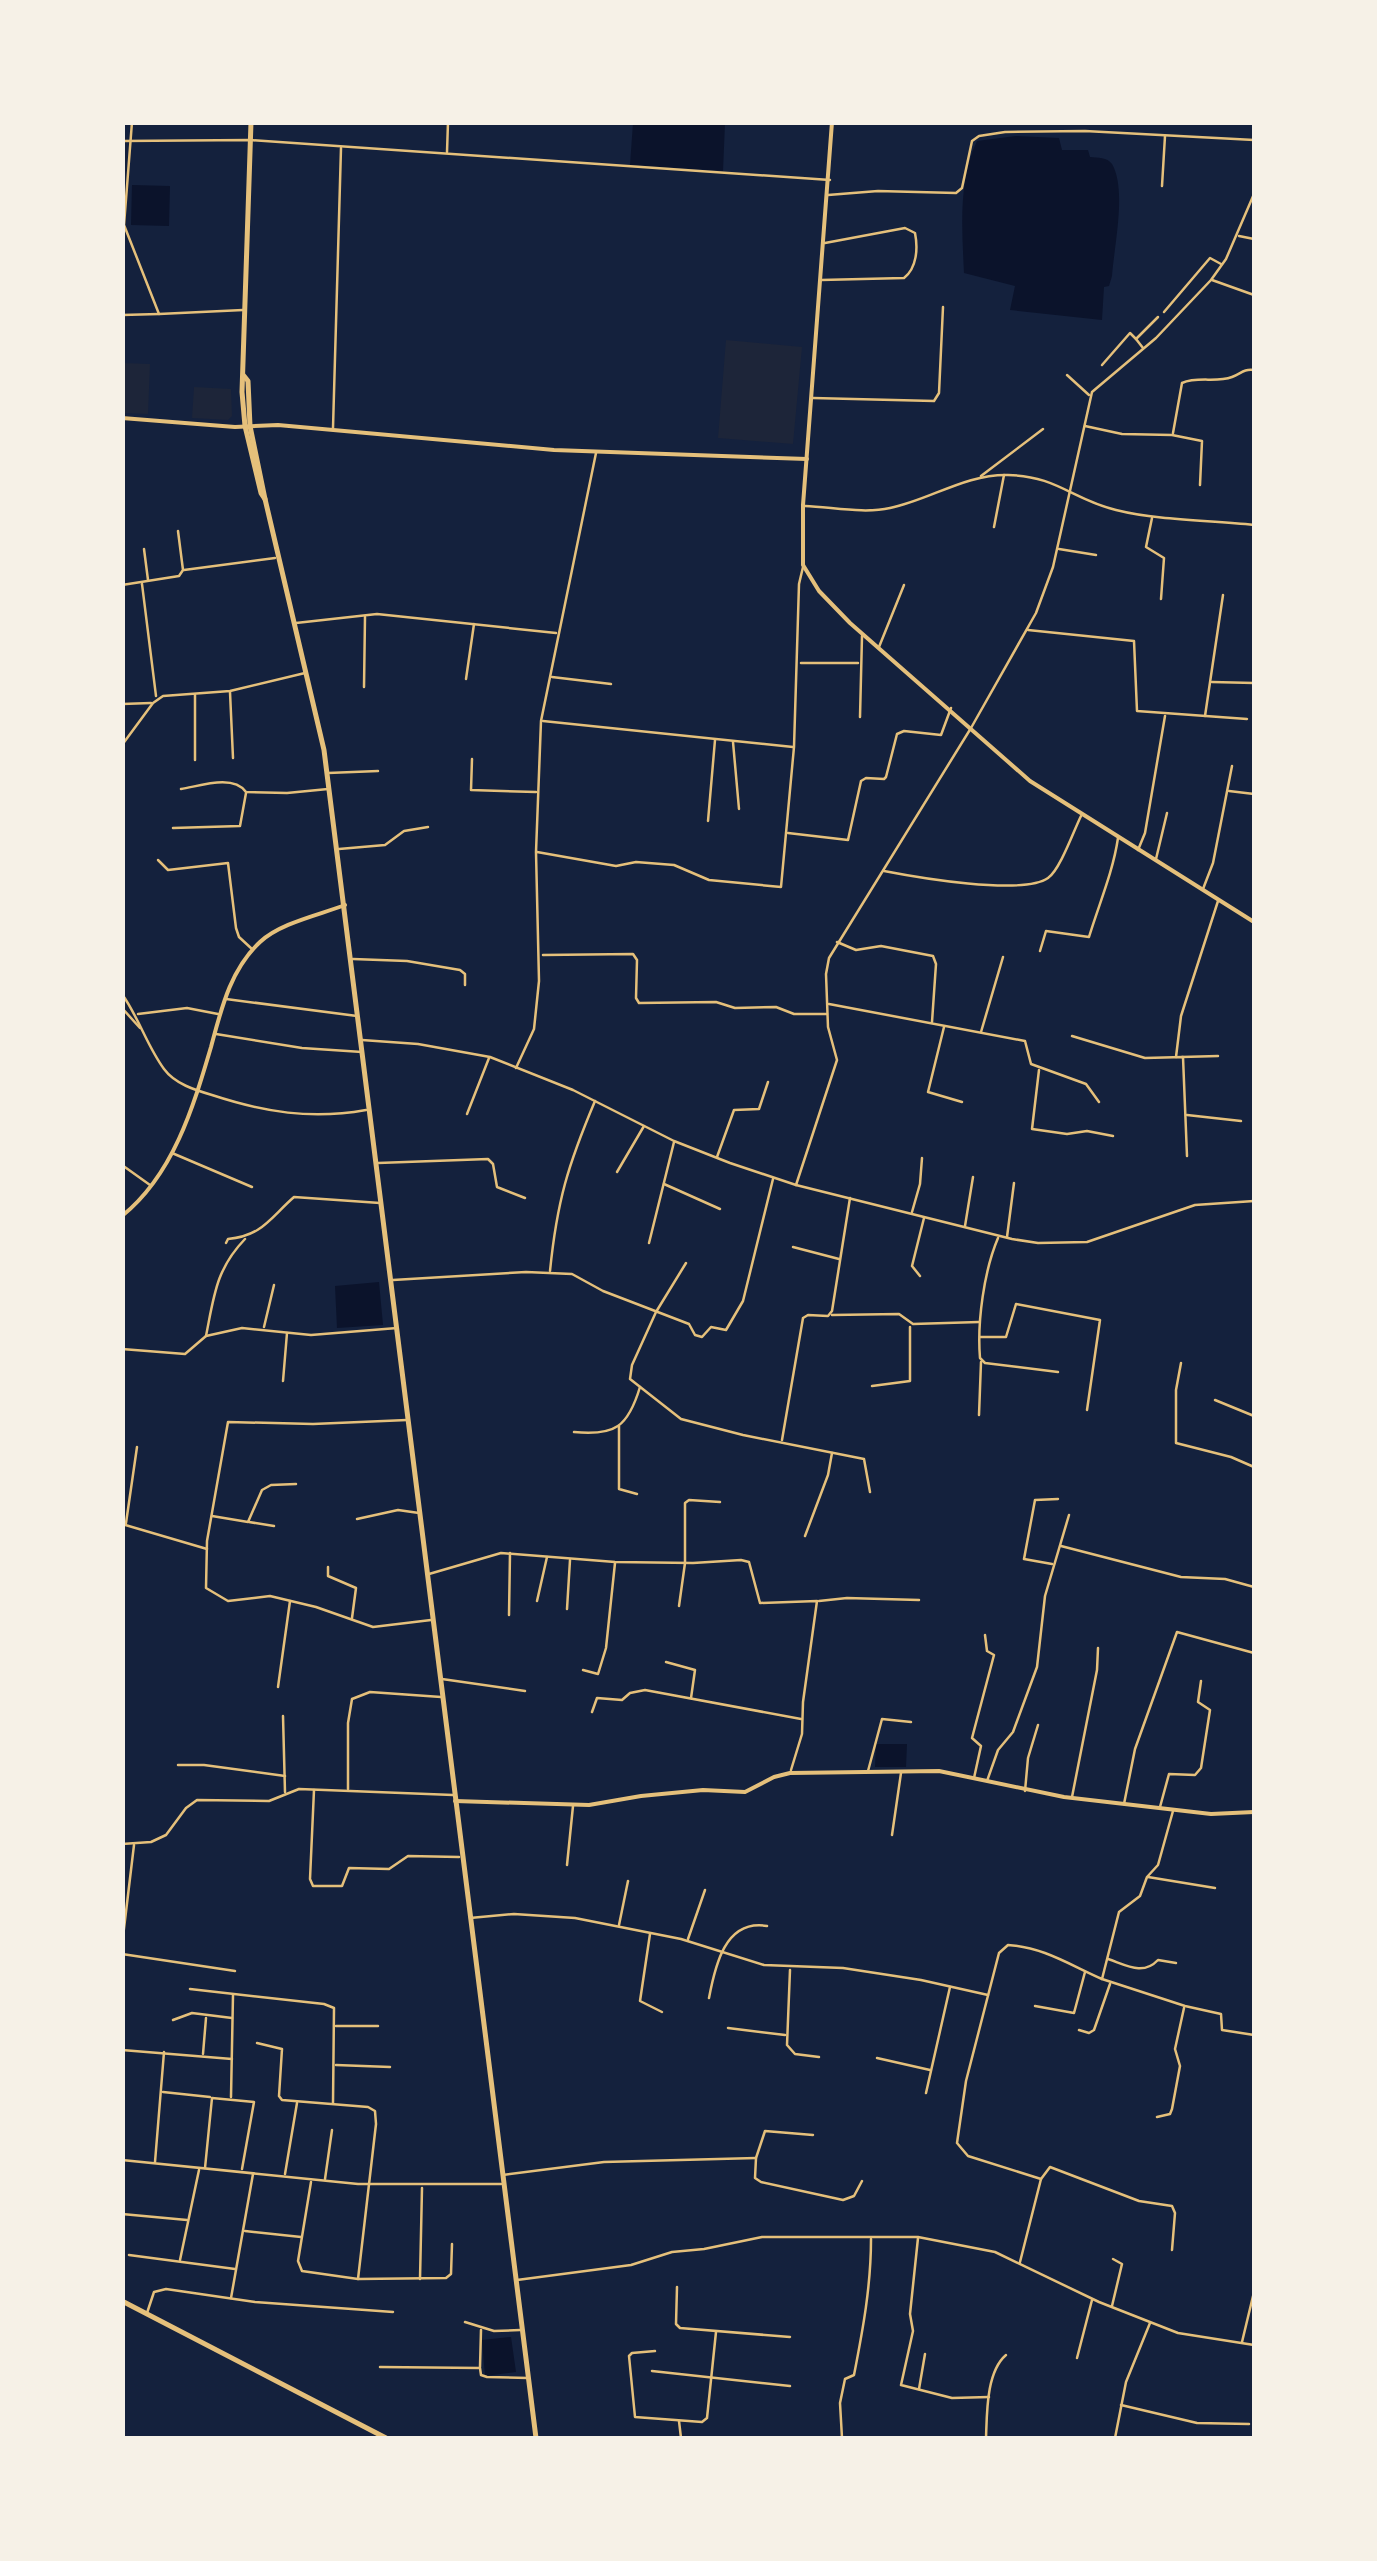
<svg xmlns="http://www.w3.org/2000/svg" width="1377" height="2561" viewBox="0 0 1377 2561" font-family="'DejaVu Sans',sans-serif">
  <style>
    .green { fill: #1d2539 }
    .water { fill: #0b132b }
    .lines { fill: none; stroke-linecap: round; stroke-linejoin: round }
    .minor { stroke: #e5c07b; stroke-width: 2.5 }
    .tertiary { stroke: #e5c07b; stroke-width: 4 }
    .primary { stroke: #e5c07b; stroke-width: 4 }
    .trunk { stroke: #e5c07b; stroke-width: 5 }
  </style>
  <rect width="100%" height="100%" fill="#14213d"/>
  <!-- green -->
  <g class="green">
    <path d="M726,340L802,347L793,444L718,438Z"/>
    <path d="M122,363L150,364L148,414L123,413Z"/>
    <path d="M194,387L231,389L232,416L228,420L192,418Z"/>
  </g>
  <!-- water -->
  <g class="water">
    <path d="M633,123H725L723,171L630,165Z"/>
    <path d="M1016,136L1059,138L1062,150H1088L1090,157C1098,158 1107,157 1112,164C1127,189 1114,247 1112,276L1109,286L1104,287L1102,320L1010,310L1015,286L964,273C962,230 958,180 977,141Z"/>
    <path d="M132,185L170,186L169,226L131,225Z"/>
    <path d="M379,1282L383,1325L337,1328L335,1286Z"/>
    <path d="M876,1744H907L906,1767H875Z"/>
    <path d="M511,2337L516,2372L485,2376L482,2340Z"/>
  </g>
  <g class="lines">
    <!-- minor -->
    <g class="minor">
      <path d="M132,122L124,225L159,314L243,310"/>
      <path d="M122,141L250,140L830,180"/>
      <path d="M447,152L448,122"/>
      <path d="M1162,186L1165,136"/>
      <path d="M828,195L878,191L956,193L962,188L972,141L979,136L1005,132L1085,131L1254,140"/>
      <path d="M1239,236L1254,239"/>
      <path d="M821,280L904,278C917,268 918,248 915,233L905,228L825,243"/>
      <path d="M1212,280L1254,295"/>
      <path d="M1164,312L1210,258L1221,264"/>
      <path d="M122,315L159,314"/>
      <path d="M1143,348L1136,339L1158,317"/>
      <path d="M1102,365L1130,333L1136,339"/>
      <path d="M1067,375L1089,395"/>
      <path d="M813,398L934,401L939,393L943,307"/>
      <path d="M1085,426L1122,434L1172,435L1202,441L1200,485"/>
      <path d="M333,428L341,148"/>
      <path d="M1173,433L1182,383C1198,376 1216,383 1232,377C1242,373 1243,369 1254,370"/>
      <path d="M981,476L1043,429"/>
      <path d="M805,506C832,507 864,514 890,508C930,500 965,474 1008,475C1057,476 1073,500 1116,510C1160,521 1210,520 1254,525"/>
      <path d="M1152,518L1146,547L1164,558L1161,599"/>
      <path d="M994,527L1004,475"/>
      <path d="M144,549L148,580"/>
      <path d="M1059,549L1096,555"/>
      <path d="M184,570L275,558"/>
      <path d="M142,584L156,696"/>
      <path d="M122,585L179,576L183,570L178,531"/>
      <path d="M296,623L377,614L556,633"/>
      <path d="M1028,630L1134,641L1137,711L1247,719"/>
      <path d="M879,647L904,585"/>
      <path d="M801,663H858"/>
      <path d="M552,677L611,684"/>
      <path d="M466,679L474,624"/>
      <path d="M1212,682L1254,683"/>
      <path d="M364,687L365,617"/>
      <path d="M230,692L233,758"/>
      <path d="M195,695V760"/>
      <path d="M122,704L151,703"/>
      <path d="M1205,716L1223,595"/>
      <path d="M860,717L862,636"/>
      <path d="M543,721L793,747"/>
      <path d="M733,742L739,809"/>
      <path d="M122,745L153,703L163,696L230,691L305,673"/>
      <path d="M472,759L471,790L536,792"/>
      <path d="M328,773L378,771"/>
      <path d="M181,789C200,786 233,774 246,792L287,793L328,789"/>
      <path d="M1229,791L1254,794"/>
      <path d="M708,821L715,740"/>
      <path d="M173,828L240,826L246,793"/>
      <path d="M788,833L848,840L861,781L866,778L884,779L886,777L897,734L904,731L941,735L951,708"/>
      <path d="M339,849L385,845L404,831L428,827"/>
      <path d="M1138,850L1145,833L1165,716"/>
      <path d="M537,852L616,866L636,862L674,865L709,880L781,887L794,747L799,584L803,567"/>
      <path d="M1156,859L1167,813"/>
      <path d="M158,860L168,870L228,863L236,928L239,937L252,949"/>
      <path d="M884,871C915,877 1022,896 1048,878C1060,870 1074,830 1081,816"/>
      <path d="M1203,889L1213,863L1232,766"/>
      <path d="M837,942L856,950L881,946L933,956L936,964L932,1022"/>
      <path d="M1040,951L1046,931L1089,937C1099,904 1113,872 1118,838"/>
      <path d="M543,955L633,954L637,960L636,998L639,1003L716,1002L735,1008L776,1007L794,1014H827"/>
      <path d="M353,959L407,961L460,970L465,974V985"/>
      <path d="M122,994C139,1018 147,1046 164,1069C175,1084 195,1090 212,1095C264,1112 311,1120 366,1110"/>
      <path d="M226,999L357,1016"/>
      <path d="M829,1004L1025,1041L1031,1064L1086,1084L1099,1102"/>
      <path d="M122,1008L140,1028"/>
      <path d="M138,1014L187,1008L218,1014"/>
      <path d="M944,1027L928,1092L962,1102"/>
      <path d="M981,1032L1003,957"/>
      <path d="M216,1034L302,1048L362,1052"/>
      <path d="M1072,1036L1145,1058L1183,1057L1187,1156"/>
      <path d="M362,1040L418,1044L490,1057L573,1090L674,1141L730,1163L796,1185L1012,1239L1038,1243L1087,1242L1195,1205L1254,1201"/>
      <path d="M1176,1057L1181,1016L1218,901"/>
      <path d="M1182,1057L1218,1056"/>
      <path d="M516,1068L534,1029L539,981L536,852L541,721L596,453"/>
      <path d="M1039,1070L1032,1129L1067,1134L1087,1131L1113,1136"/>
      <path d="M467,1114L489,1058"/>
      <path d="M1187,1115L1241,1121"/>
      <path d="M172,1153L252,1187"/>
      <path d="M717,1157L734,1110L759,1109L768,1082"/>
      <path d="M378,1163L488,1159L493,1164L497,1187L525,1198"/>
      <path d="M122,1165L150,1185"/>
      <path d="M617,1172L644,1126"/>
      <path d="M664,1184L720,1209"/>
      <path d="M796,1185L837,1060L828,1027L826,974L829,958L971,728L1036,613L1053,567L1092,392L1156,338L1211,280L1226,259L1254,194"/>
      <path d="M912,1212L920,1184L922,1158"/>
      <path d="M965,1226L973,1177"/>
      <path d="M1007,1237L1014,1183"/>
      <path d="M998,1238C984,1271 977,1322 980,1358L985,1363L1058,1372"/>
      <path d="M226,1243L228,1239C262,1236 270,1218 294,1197L380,1203"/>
      <path d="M649,1243L674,1142"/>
      <path d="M793,1247L839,1259"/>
      <path d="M686,1263L656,1312L632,1365L630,1379L681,1419L743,1435L864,1459L870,1492"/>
      <path d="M550,1271C557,1201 568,1165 595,1101"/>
      <path d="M920,1276L912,1266L924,1218"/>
      <path d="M393,1280L526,1272L572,1274L603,1291L689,1324L695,1335L702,1337L711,1327L726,1330L743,1301L773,1179"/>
      <path d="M832,1315L899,1314L913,1324L979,1322"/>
      <path d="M264,1327L274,1285"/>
      <path d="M206,1336C214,1296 216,1269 245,1239"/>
      <path d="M980,1337H1006L1016,1304L1100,1320L1087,1410"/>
      <path d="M122,1349L185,1354L206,1336L242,1328L311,1335L397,1328"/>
      <path d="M1181,1363L1176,1390V1443L1231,1457L1254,1467"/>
      <path d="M283,1381L287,1333"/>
      <path d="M872,1386L910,1381V1327"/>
      <path d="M1215,1400L1254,1416"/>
      <path d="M979,1415L981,1362"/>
      <path d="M407,1420L313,1424L228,1422L207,1541L206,1588L228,1601L270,1596L316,1607L373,1627L431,1620"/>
      <path d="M619,1426V1489L637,1494"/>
      <path d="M574,1432C615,1436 628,1427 640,1387"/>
      <path d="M782,1440L803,1318L808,1315L828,1316L832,1311L850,1198"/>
      <path d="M212,1516L248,1522L262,1490L271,1485L296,1484"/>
      <path d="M357,1519L398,1510L419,1513"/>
      <path d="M249,1522L274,1526"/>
      <path d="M126,1523L137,1447"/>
      <path d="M122,1524L207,1549"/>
      <path d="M805,1536L828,1475L832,1453"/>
      <path d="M1061,1546L1181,1577L1225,1579L1254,1587"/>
      <path d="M1052,1564L1024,1559L1035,1500L1058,1499"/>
      <path d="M328,1567V1576L356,1588L352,1618"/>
      <path d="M429,1574L501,1553L615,1562L693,1563L741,1560L749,1562L760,1603L817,1601L803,1702L802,1734L791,1770"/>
      <path d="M537,1601L547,1557"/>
      <path d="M819,1601L847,1598L919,1600"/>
      <path d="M679,1606L685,1563V1503L689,1500L720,1502"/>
      <path d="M567,1609L570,1560"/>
      <path d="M509,1615L510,1553"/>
      <path d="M666,1662L695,1670L691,1698"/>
      <path d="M583,1670L598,1674L606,1648L615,1563"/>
      <path d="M442,1679L525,1691"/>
      <path d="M278,1687L290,1601"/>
      <path d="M592,1712L597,1698L622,1700L630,1693L645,1690L801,1719"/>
      <path d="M283,1716L285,1792"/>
      <path d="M178,1765H204L285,1776"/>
      <path d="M868,1771L882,1719L911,1722"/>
      <path d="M974,1778L981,1746L972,1738L994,1655L987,1651L985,1635"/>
      <path d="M987,1781L998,1750L1013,1732L1037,1667L1045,1596L1069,1515"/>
      <path d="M348,1789V1723L352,1699L370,1692L441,1697"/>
      <path d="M314,1790L310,1879L313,1886H342L349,1868L389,1869L408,1856L459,1857"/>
      <path d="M1025,1791L1028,1758L1038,1725"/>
      <path d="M1072,1797L1097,1670L1098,1648"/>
      <path d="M1124,1804L1135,1749L1177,1632L1254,1653"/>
      <path d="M1160,1807L1169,1774L1195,1775L1201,1768L1210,1710L1198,1702L1201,1681"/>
      <path d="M892,1835L901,1773"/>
      <path d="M122,1844L151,1842L166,1835L186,1808L197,1800L269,1801L299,1789L453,1795"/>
      <path d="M567,1865L573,1806"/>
      <path d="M1148,1877L1215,1888"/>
      <path d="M470,1918L514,1914L575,1918L681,1939L764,1965L843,1968L921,1980L988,1995"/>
      <path d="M619,1925L628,1881"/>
      <path d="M650,1934L640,2001L662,2012"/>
      <path d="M688,1939L705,1890"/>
      <path d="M122,1945L134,1845"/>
      <path d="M122,1954L235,1971"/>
      <path d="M1108,1959C1126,1965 1143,1976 1158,1960L1176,1963"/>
      <path d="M790,1970L787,2045L795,2054L819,2057"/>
      <path d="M1102,1979L1185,2006L1221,2014L1222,2030L1254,2035"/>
      <path d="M190,1989L324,2004L334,2008L333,2103"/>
      <path d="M709,1998C715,1966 725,1919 767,1926"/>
      <path d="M1035,2006L1074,2013L1085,1972"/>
      <path d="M173,2020L192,2013L232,2018"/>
      <path d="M336,2026H378"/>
      <path d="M728,2028L785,2035"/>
      <path d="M1079,2030L1089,2033L1094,2030L1110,1984"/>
      <path d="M257,2043L282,2049L279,2096L282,2100L368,2107L375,2111L376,2124L358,2279"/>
      <path d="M122,2050L232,2059"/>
      <path d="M203,2054L206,2018"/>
      <path d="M877,2058L930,2070"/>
      <path d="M336,2065L390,2067"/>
      <path d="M163,2092L210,2097"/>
      <path d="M926,2093L950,1987"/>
      <path d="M231,2097L233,1995"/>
      <path d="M1157,2117L1170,2114L1172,2109L1180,2066L1175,2049L1184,2008"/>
      <path d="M813,2135L765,2131L756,2158L755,2178L761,2182L843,2200L854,2196L862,2181"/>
      <path d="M122,2160L358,2184H501"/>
      <path d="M155,2162L164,2052"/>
      <path d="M205,2168L212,2098L254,2102L242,2169"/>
      <path d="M285,2174L297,2103"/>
      <path d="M503,2175L604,2162L756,2158"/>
      <path d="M325,2179L332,2130"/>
      <path d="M1041,2179L968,2156L957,2143L966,2081L999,1953L1008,1945C1043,1947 1070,1965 1102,1979L1119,1912L1140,1896L1147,1877L1158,1865L1173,1811"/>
      <path d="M311,2182L298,2261L302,2271L358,2279L446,2278L451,2274L452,2244"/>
      <path d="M122,2214L187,2220"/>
      <path d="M245,2231L301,2237"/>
      <path d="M918,2238L910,2314L913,2331L901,2385L952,2398L989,2397"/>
      <path d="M129,2255L235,2269"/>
      <path d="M180,2260L199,2170"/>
      <path d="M1020,2262L1041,2179L1050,2167L1139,2201L1172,2206L1175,2213L1172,2250"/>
      <path d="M420,2279L422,2188"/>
      <path d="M517,2280L631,2265L672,2252L704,2249L762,2237H918L995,2252L1099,2302L1178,2333L1254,2345"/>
      <path d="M677,2287L676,2324L680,2328L790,2337"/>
      <path d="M231,2298L253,2174"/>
      <path d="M1112,2306L1122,2264L1113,2259"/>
      <path d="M147,2313L154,2292L166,2289L255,2302L393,2312"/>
      <path d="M465,2322L494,2331L520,2330"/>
      <path d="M1242,2342L1254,2292"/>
      <path d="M655,2351L632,2353L629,2356L635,2417L702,2422L707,2418L716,2332"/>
      <path d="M1077,2358L1092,2300"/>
      <path d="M380,2367L480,2368L481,2375L487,2377L528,2378"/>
      <path d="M480,2367L481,2330"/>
      <path d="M652,2371L790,2386"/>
      <path d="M919,2389L925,2354"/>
      <path d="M1121,2405L1197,2423L1249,2424"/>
      <path d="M679,2421L681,2438"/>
      <path d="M842,2438L840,2403L845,2379L854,2375C863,2329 871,2286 871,2239"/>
      <path d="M986,2438C987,2414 986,2372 1006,2355"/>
      <path d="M1115,2438L1126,2382L1150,2323"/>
    </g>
    <!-- tertiary -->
    <g class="tertiary">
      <path d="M122,418L235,427L278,425L554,450L807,459"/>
      <path d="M122,1216C173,1175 193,1108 211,1047C221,1010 230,970 260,942C280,923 319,915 345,905"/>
      <path d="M455,1801L589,1805L641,1796L703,1790L745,1792L774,1777L790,1773L939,1771L1064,1797L1211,1814L1254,1812"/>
    </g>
    <!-- primary -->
    <path class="primary" d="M832,122L803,505V565L819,591L850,623L1030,781L1254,922"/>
    <!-- trunk -->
    <g class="trunk">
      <path d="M251,122L242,392L245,426L261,493L265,499"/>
      <path d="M244,376L248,381L250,426L265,499L324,750L536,2438"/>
      <path d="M122,2301L386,2438"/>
    </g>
  </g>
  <!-- border -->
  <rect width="1377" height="2561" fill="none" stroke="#f6f1e7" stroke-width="250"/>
</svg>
